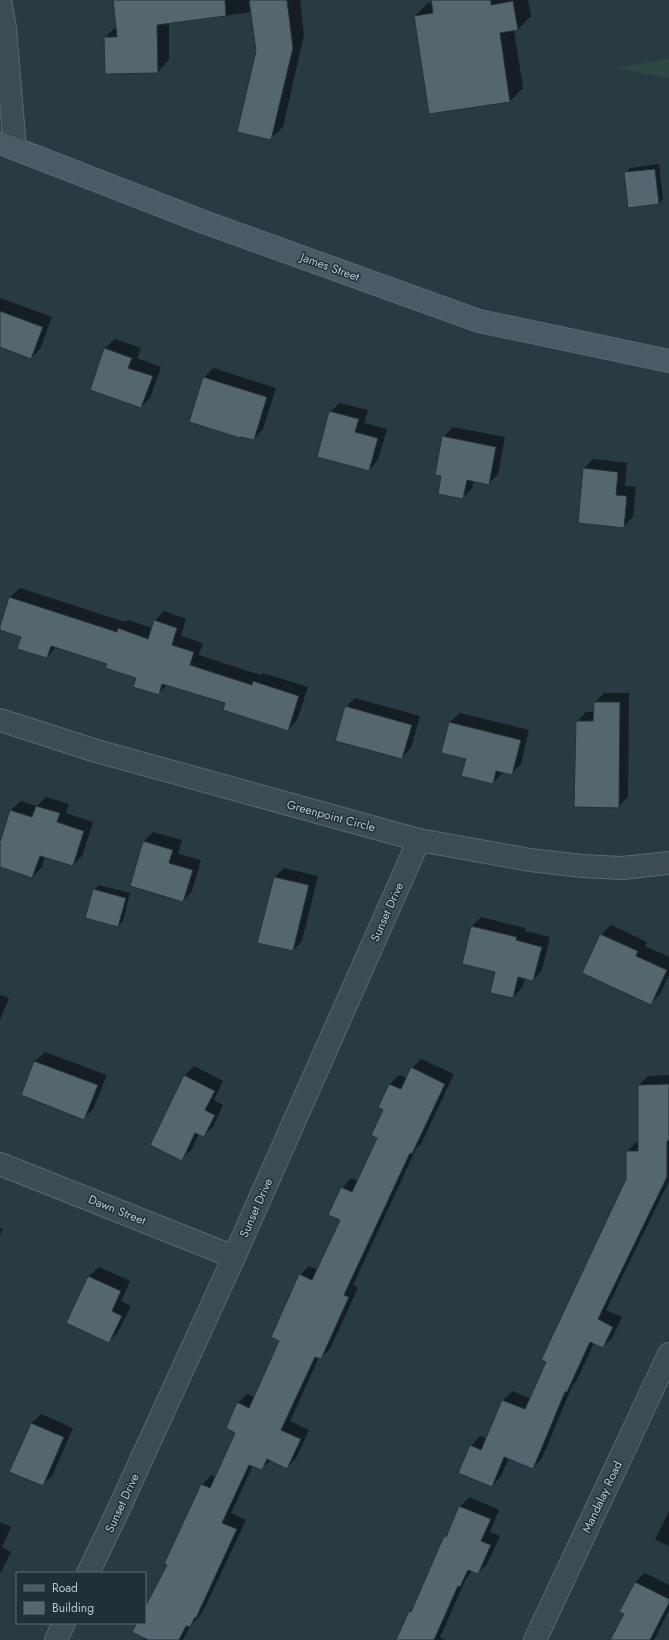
<svg xmlns="http://www.w3.org/2000/svg" width="669" height="1640" viewBox="0 0 669 1640" font-family="Jost,sans-serif">
  <style>
    .green { fill: #2d4742 }
    .shadow { fill: #0007 }
    .building { fill: #54676f; stroke: #233239 }
    .lines { fill: none; stroke-linecap: round; stroke-linejoin: round }
    .minor-casing { stroke: #5b686f; stroke-width: 24 }
    .secondary-casing { stroke: #5b686f; stroke-width: 24 }
    .minor { stroke: #3d4b52; stroke-width: 22 }
    .secondary { stroke: #4b5b65; stroke-width: 22 }
    .labels { text-anchor: middle; dominant-baseline: central; stroke-width: 3; stroke-linejoin: round; paint-order: stroke }
    .street-label { font-size: 12px; fill: #bac5cc; stroke: #213037 }
  </style>
  <rect width="100%" height="100%" fill="#283a42"/>
  <!-- green -->
  <path class="green" d="M669,59V78L613,68Z"/>
  <!-- shadow -->
  <g class="shadow">
    <path d="M114,0H300L304,35L283,127L271,138L252,12L169,23V60L158,72L105,37L117,26Z"/>
    <path d="M432,0H528L531,16L517,30H514L523,88L510,101L415,16L428,3L432,2Z"/>
    <path d="M659,164L663,199L659,203L625,173L630,168Z"/>
    <path d="M0,298L52,317L40,349L31,358L0,346Z"/>
    <path d="M115,339L141,348L137,358L161,367L150,398L141,407L91,389L105,348Z"/>
    <path d="M213,368L276,388L263,429L254,439L204,378Z"/>
    <path d="M340,403L368,410L364,423L387,429L378,460L369,470L330,412Z"/>
    <path d="M453,427L505,437L498,474L488,484L474,481L472,488L463,498L443,476V437Z"/>
    <path d="M593,459L627,463L625,486L636,487L633,517L623,527L584,469Z"/>
    <path d="M20,588L125,622L128,620L152,628L155,621L164,611L186,619L181,636L203,643L199,655L261,675L263,673L308,687L297,720L288,730L226,703L168,684L158,694L137,677L108,663L56,647L47,657L23,636L0,629L10,597Z"/>
    <path d="M604,693H629L628,797L618,807L577,721L586,712H595V702Z"/>
    <path d="M355,698L420,716L411,748L402,758L346,707Z"/>
    <path d="M460,713L529,730L521,764L511,774L503,772L493,783L467,758L442,752L450,722Z"/>
    <path d="M46,797L69,804L66,813L93,822L82,856L73,865L45,856L42,867L32,877L0,866V845L11,810L21,801L37,806Z"/>
    <path d="M153,832L182,840L178,854L201,860L192,891L183,901L144,841Z"/>
    <path d="M284,868L318,876L302,941L293,950L275,877Z"/>
    <path d="M99,885L130,893L123,921L118,926L94,890Z"/>
    <path d="M481,917L525,928V931L550,937L542,970L533,980L525,978L522,988L513,997L496,971L463,963L472,926Z"/>
    <path d="M611,925L647,942L645,946L669,957V975L660,994L651,1003L601,935Z"/>
    <path d="M0,995L9,998L0,1020Z"/>
    <path d="M45,1052L107,1075L93,1109L84,1118L22,1094L35,1061Z"/>
    <path d="M421,1059L454,1074L421,1144L416,1149L353,1285L358,1288L330,1349L320,1358L319,1357L290,1421L309,1430L296,1458L287,1468L271,1460L261,1469L253,1465L231,1513L246,1520L205,1607L199,1617L190,1626L183,1640H143L144,1637L138,1623H145V1609L168,1564L202,1485L211,1475L216,1478L237,1432L238,1403L247,1394L255,1397L281,1340L300,1275L309,1266L318,1270L341,1220L342,1188L351,1178L358,1181L378,1137L390,1084L399,1075L407,1078L412,1068Z"/>
    <path d="M194,1066L223,1081L214,1100L223,1105L213,1127L203,1136L199,1134L191,1150L181,1159L184,1076Z"/>
    <path d="M669,1075V1181L606,1310L622,1317L612,1338L603,1347L594,1343L576,1382L573,1384L542,1458L533,1468L509,1458L501,1476L492,1486L471,1446L480,1436L487,1439L503,1400L513,1391L531,1399L627,1180V1152L636,1142H639V1085L648,1076Z"/>
    <path d="M0,1228L3,1229L0,1235Z"/>
    <path d="M99,1267L130,1281L121,1301L131,1306L118,1332L109,1342L67,1323L89,1276Z"/>
    <path d="M41,1414L73,1428L52,1476L42,1485L11,1471L32,1423Z"/>
    <path d="M470,1497L499,1510L490,1532L500,1536L487,1564L478,1573L472,1570L465,1581L440,1637L445,1640H397L410,1611L415,1606L445,1537L448,1533L460,1506Z"/>
    <path d="M669,1511V1546L655,1540Z"/>
    <path d="M0,1522L11,1527L2,1547L11,1552L0,1574Z"/>
    <path d="M645,1573L669,1585V1610L654,1640H611L625,1614L635,1582Z"/>
  </g>
  <!-- building -->
  <g class="building">
    <path d="M113,0H225L226,16L157,25L158,73L105,74L104,37H117Z"/>
    <path d="M249,0H287L293,48L271,140L237,132L256,51Z"/>
    <path d="M431,0H491V5L513,1L518,30L500,33L510,102L429,114L414,16L433,13Z"/>
    <path d="M655,169L659,204L628,208L624,172Z"/>
    <path d="M0,311L43,327L31,359L0,347Z"/>
    <path d="M104,348L132,358L128,368L153,376L141,408L90,390Z"/>
    <path d="M203,377L267,397L254,440L241,437L240,438L189,422Z"/>
    <path d="M329,411L359,419L355,432L378,438L369,471L317,457Z"/>
    <path d="M442,436L496,447L489,485L467,480L463,499L438,494L441,476L435,475Z"/>
    <path d="M583,468L618,472L616,495L627,496L624,528L578,523Z"/>
    <path d="M9,597L117,632L118,628L148,639L154,620L177,628L172,645L194,652L190,665L252,685L253,681L299,696L288,731L223,710L225,703L162,684L159,695L133,687L136,678L105,668L107,664L51,646L47,658L17,649L21,637L0,630V626Z"/>
    <path d="M594,702H620L619,808L574,807L576,721H593Z"/>
    <path d="M345,706L412,725L402,759L335,741Z"/>
    <path d="M449,722L521,740L512,775L496,771L493,784L461,776L466,759L441,753Z"/>
    <path d="M36,806L60,813L57,822L84,831L73,866L40,856L32,878L0,867V842L10,810L32,817Z"/>
    <path d="M143,841L173,850L169,863L193,870L183,902L130,886Z"/>
    <path d="M274,877L309,885L293,951L257,943Z"/>
    <path d="M93,889L126,898L118,927L85,918Z"/>
    <path d="M471,926L517,937L516,940L542,947L533,981L518,977L513,998L490,993L495,972L462,964Z"/>
    <path d="M600,934L638,951L636,956L667,970L651,1005L582,973Z"/>
    <path d="M34,1061L98,1085L84,1120L21,1095Z"/>
    <path d="M411,1067L445,1084L412,1154L410,1153L344,1295L349,1297L321,1359L315,1357L281,1430L301,1439L287,1469L267,1459L262,1470L249,1465L222,1523L237,1529L196,1618L195,1617L190,1627L186,1626L179,1640H148L132,1632L137,1623H145V1607L167,1565L164,1564L201,1484L210,1488L235,1433L226,1428L237,1402L249,1408L279,1341L271,1337L299,1274L312,1280L340,1220L328,1215L341,1187L352,1192L377,1138L371,1135L383,1110L378,1107L389,1084L401,1089Z"/>
    <path d="M184,1075L215,1091L205,1110L215,1115L204,1137L195,1133L182,1161L150,1145Z"/>
    <path d="M669,1084V1141H667V1177L598,1319L613,1327L603,1348L590,1342L567,1392H565L533,1469L504,1457L492,1487L458,1473L470,1445L481,1450L502,1400L525,1409L546,1362L541,1360L626,1179V1151H638V1085Z"/>
    <path d="M88,1276L121,1291L112,1311L122,1316L109,1343L66,1323Z"/>
    <path d="M31,1423L64,1437L43,1486L9,1472Z"/>
    <path d="M459,1506L491,1519L481,1541L491,1545L478,1574L468,1570L460,1587L458,1586L434,1640H396L409,1611L411,1612L444,1536L446,1537Z"/>
    <path d="M635,1582L669,1599V1603L650,1640H610L624,1614L619,1612Z"/>
  </g>
  <g class="lines">
    <defs>
      <g id="minor">
        <path d="M0,0L5,28L15,149"/>
        <path d="M0,720L93,750L419,840L530,860L582,866L622,868L669,863"/>
        <path d="M0,1164L234,1257"/>
        <path d="M88,1573L115,1517L234,1257L419,840"/>
        <path d="M56,1640L64,1623"/>
        <path d="M535,1640L669,1354"/>
      </g>
      <path id="secondary" d="M0,143L204,222L479,321L669,361"/>
    </defs>
    <!-- minor casing -->
    <use href="#minor" class="minor-casing"/>
    <!-- secondary casing -->
    <use href="#secondary" class="secondary-casing"/>
    <!-- minor -->
    <use href="#minor" class="minor"/>
    <!-- secondary -->
    <use href="#secondary" class="secondary"/>
  </g>
  <g class="labels">
    <!-- street labels -->
    <g class="street-label">
      <text transform="translate(330 267) rotate(20)">James Street</text>
      <text transform="translate(331 816) rotate(15)">Greenpoint Circle</text>
      <text transform="translate(387 912) rotate(-66)">Sunset Drive</text>
      <text transform="translate(256 1208) rotate(-66)">Sunset Drive</text>
      <text transform="translate(117 1210) rotate(22)">Dawn Street</text>
      <text transform="translate(602 1497) rotate(-65)">Mandalay Road</text>
      <text transform="translate(122 1503) rotate(-65)">Sunset Drive</text>
    </g>
  </g>
  <!-- legend -->
  <rect x="16" y="1572" width="130" height="52" fill="#213037" stroke="#5e6c73"/>
  <rect x="24" y="1585" width="20" height="6" fill="#4b5b65" stroke="#5e6c73"/>
  <text x="52" y="1592" font-size="12" fill="#bac5cc">Road</text>
  <rect x="24" y="1602" width="20" height="12" fill="#54676f" stroke="#5e6c73"/>
  <text x="52" y="1612" font-size="12" fill="#bac5cc">Building</text>
</svg>
